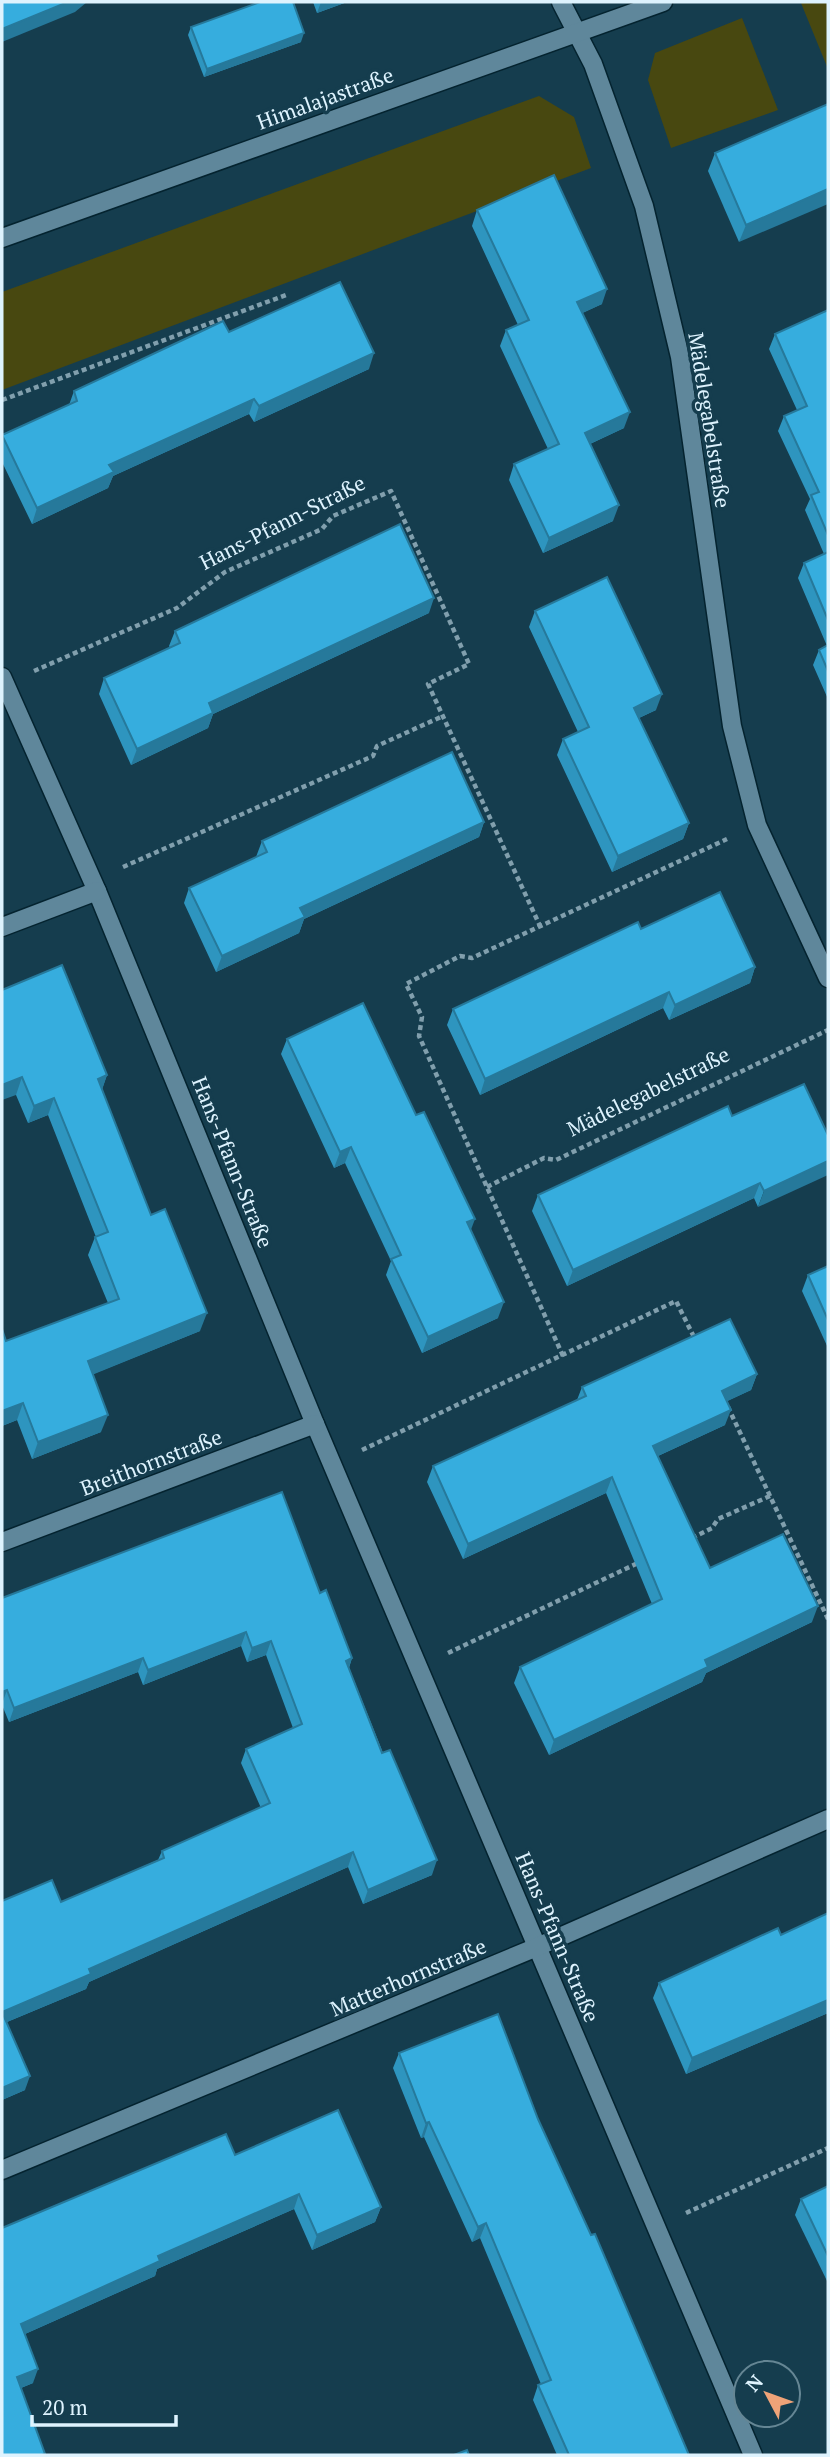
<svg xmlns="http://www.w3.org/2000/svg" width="830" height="2457" viewBox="0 0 830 2457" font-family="'PT Serif',serif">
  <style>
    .green { fill: #484810 }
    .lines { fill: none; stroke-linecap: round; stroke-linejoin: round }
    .minor-casing { stroke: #04232f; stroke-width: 21 }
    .path { stroke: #819fad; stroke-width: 4.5; stroke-dasharray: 5 3.5; stroke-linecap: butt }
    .minor { stroke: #5f879b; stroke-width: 18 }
    .wall { fill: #2e95bf }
    .shaded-wall { fill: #26799b }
    .building { fill: #36adde; stroke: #26799b; stroke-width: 2 }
    .labels { text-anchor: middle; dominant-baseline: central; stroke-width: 7; stroke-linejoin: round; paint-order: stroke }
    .street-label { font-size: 21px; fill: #def3fe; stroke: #153d4e }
  </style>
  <rect width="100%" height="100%" fill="#153d4e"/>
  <!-- green -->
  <g class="green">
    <path d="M828,2V69L801,3Z"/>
    <path d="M742,18L778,110L671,148L648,80L655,53Z"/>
    <path d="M539,96L574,117L591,168L2,390V292Z"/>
  </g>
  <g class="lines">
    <defs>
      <g id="minor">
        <path d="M561,2L593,64L644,206L680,357L732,726L757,825L828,978"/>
        <path d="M2,238L663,2"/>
        <path d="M2,677L97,891L315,1424L753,2455"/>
        <path d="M2,927L97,891"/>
        <path d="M2,1542L315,1424"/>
        <path d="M2,2170L537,1947L828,1819"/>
      </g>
    </defs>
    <!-- minor casing -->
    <use href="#minor" class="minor-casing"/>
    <!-- path -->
    <g class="path">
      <path d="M2,400L286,295"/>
      <path d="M34,671L177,608L225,572L322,529L333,516L391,491L469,664L428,684L540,926"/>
      <path d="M123,867L373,756L377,746L443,716"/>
      <path d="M487,1187L544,1158L556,1160L828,1030"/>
      <path d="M563,1356L419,1036L422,1017L406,984L460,956L472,958L727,839"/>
      <path d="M728,1407L828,1619"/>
      <path d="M362,1450L676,1301L695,1339"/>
      <path d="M692,1538L712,1528L718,1519L770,1496"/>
      <path d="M448,1653L640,1562"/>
      <path d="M686,2213L828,2148"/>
    </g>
    <!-- minor -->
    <use href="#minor" class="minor"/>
  </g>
  <!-- wall -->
  <g class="wall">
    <path d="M313,2H347L317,13Z"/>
    <path d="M191,27L301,42L204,77L188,35Z"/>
    <path d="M828,104L739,242L708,171L715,153Z"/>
    <path d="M477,210L602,304L582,313L624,428L590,444L613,521L543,553L509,480L514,464L548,449L500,346L506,330L518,325L472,226Z"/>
    <path d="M828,310V699L813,665L819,650L827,646L798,578L804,563L824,554L805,510L810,499L778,431L784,416L797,410L769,349L775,334Z"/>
    <path d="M229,332L369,369L254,422L249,414L113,476L108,488L32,524L2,462V435L69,405L74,391Z"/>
    <path d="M535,611L656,710L639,718L689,823L683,839L612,872L557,755L563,739L578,732L529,627Z"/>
    <path d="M429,613L213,714L208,728L131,765L99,694L104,678L170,648L169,646L175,631Z"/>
    <path d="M484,822L479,837L304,919L299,933L216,972L184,903L189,888L256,857L262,841Z"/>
    <path d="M641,929L755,967L750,983L669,1020L663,1008L480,1095L447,1025L453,1009Z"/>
    <path d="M2,990L107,1075L102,1089L151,1215L200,1331L93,1374L101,1432L32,1459L17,1420L2,1426V1329L6,1341L108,1303L88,1255L95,1237H96L48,1115L28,1123L16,1095Z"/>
    <path d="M287,1039L416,1115L471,1230L498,1318L422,1353L386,1275L391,1261L345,1163L334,1168L281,1054Z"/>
    <path d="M804,1084L758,1207L754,1198L567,1286L532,1211L538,1195L732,1116Z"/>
    <path d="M828,1266V1348L802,1291L808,1275Z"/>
    <path d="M757,1374L751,1390L727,1401L725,1425L658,1456L710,1568L812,1622L706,1673L702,1682L549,1755L514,1683L520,1667L652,1604L606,1493L463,1559L427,1482L433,1466L577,1400L582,1387Z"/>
    <path d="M320,1593L352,1658L349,1668L432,1875L363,1904L348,1867L89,1982L86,1989L7,2022L25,2090L2,2100V1901L61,1902L158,1860L162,1851L261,1808L241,1763L246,1749L293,1728L266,1655L247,1662L241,1646L143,1685L138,1672L9,1722L2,1705V1598Z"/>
    <path d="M828,1913V2013L686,2074L653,1998L659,1983L781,1935Z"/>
    <path d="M399,2053L538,2119L689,2455H557L533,2400L538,2385L541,2384L480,2238L472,2242L424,2137L421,2138L393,2068Z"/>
    <path d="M235,2155L381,2207L375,2222L312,2250L294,2209L157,2269L155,2276L25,2334L33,2383L21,2388L45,2454V2455H2V2228Z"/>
    <path d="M828,2186V2283L795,2215L801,2199Z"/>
  </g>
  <!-- shaded-wall -->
  <g class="shaded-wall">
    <path d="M68,2H87L75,12L2,42V29Z"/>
    <path d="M321,2H347L317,13Z"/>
    <path d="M304,33L301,42L204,77L207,69Z"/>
    <path d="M828,189V204L739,242L746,225Z"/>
    <path d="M607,289L602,304L572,318L577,302Z"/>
    <path d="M374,353L369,369L254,422L259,406Z"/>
    <path d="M254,399L249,414L113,476L108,488L32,524L37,508L109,465Z"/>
    <path d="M630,412L624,428L579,449L585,433Z"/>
    <path d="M619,505L613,521L543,553L549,538Z"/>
    <path d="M434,598L429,613L213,714L208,728L131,765L137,749L209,703Z"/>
    <path d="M662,694L656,710L628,723L634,708Z"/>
    <path d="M484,822L479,837L304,919L299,933L216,972L222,956L300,908Z"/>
    <path d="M689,823L683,839L612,872L618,856Z"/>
    <path d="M755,967L750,983L669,1020L675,1005Z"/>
    <path d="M669,992L663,1008L480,1095L485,1079Z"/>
    <path d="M107,1075L101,1093L98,1079Z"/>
    <path d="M22,1077L16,1095L2,1100V1085Z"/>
    <path d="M54,1098L48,1115L28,1123L34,1106Z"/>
    <path d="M351,1147L345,1163L334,1168L340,1152Z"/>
    <path d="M828,1161V1175L758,1207L764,1191Z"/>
    <path d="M760,1183L754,1198L567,1286L573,1270Z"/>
    <path d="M475,1219L469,1235L467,1222Z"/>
    <path d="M504,1302L498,1318L422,1353L428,1337Z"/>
    <path d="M207,1313L200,1331L82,1379L88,1361Z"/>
    <path d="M757,1374L751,1390L717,1406L722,1391Z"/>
    <path d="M23,1403L17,1420L2,1426V1411Z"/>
    <path d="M731,1410L725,1425L647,1461L653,1446Z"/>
    <path d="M108,1415L101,1432L32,1459L38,1442Z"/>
    <path d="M612,1477L606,1493L463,1559L468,1544Z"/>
    <path d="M818,1606L812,1622L706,1673L702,1682L549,1755L554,1740L705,1660Z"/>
    <path d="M246,1632L241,1646L143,1685L148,1670Z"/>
    <path d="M271,1641L266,1655L247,1662L252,1648Z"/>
    <path d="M143,1658L138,1672L9,1722L14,1708Z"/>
    <path d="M352,1658L347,1673L346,1661Z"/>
    <path d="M7,1690L2,1704V1692Z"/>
    <path d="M353,1852L348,1867L89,1982L86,1989L2,2024V2012L89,1969Z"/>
    <path d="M437,1860L432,1875L363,1904L368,1890Z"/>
    <path d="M828,2000V2013L686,2074L692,2058Z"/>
    <path d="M30,2076L25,2090L2,2100V2088Z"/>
    <path d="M429,2122L424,2137L421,2138L426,2123Z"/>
    <path d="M299,2194L294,2209L157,2269L155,2276L16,2338L21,2324L158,2256Z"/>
    <path d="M381,2207L375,2222L312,2250L317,2235Z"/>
    <path d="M486,2223L480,2238L472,2242L478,2227Z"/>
    <path d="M38,2369L33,2383L11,2392L17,2377Z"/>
  </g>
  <!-- building -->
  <g class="building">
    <path d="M2,2H68L2,29Z"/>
    <path d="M260,2H293L304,33L207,69L191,27Z"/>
    <path d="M828,104V189L746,225L715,153Z"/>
    <path d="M554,175L607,289L577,302L630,412L585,433L619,505L549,538L514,464L559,444L506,330L529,320L477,210Z"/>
    <path d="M340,282L374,353L259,406L254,399L109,465L114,472L37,508L2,435L77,401L74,391L202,331L223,321L229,332Z"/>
    <path d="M828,310V535L811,495L819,492L784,416L807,406L775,334Z"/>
    <path d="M400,524L434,598L209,703L213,713L137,749L104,678L180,643L175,631Z"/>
    <path d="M828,552V620L804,563Z"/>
    <path d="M607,577L662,694L634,708L689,823L618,856L563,739L589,727L535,611Z"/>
    <path d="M828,645V671L819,650Z"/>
    <path d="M452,752L484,822L300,908L305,917L222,956L189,888L267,852L262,841Z"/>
    <path d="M720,892L755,967L675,1005L669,992L485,1079L453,1009L638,922L641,929Z"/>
    <path d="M62,965L107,1075L98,1079L151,1215L165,1209L207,1313L88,1361L108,1415L38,1442L23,1403L2,1411V1329L6,1341L119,1299L95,1237L108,1232L54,1098L34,1106L22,1077L2,1085V990Z"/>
    <path d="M363,1003L416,1115L424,1112L461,1190L475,1219L467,1222L504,1302L428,1337L391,1259L401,1255L351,1147L340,1152L287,1039Z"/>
    <path d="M804,1084L828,1135V1161L764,1191L760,1183L573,1270L538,1195L728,1106L732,1116Z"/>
    <path d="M828,1266V1320L808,1275Z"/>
    <path d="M730,1319L757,1374L722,1391L731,1410L653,1446L710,1568L783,1534L818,1606L705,1660L708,1667L554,1740L520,1667L662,1599L612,1477L468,1544L433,1466L586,1396L582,1387Z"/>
    <path d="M282,1492L320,1593L326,1590L352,1658L346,1661L382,1753L390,1750L437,1860L368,1890L353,1852L89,1969L91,1974L2,2012L30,2076L2,2088V1901L52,1880L61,1902L164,1858L162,1851L270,1803L246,1749L302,1724L271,1641L252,1648L246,1632L148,1670L143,1658L14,1708L7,1690L2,1692V1598Z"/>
    <path d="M828,1913V2000L692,2058L659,1983L778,1928L781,1935Z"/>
    <path d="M498,2014L538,2119L591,2235L595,2234L689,2455H569L538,2385L551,2380L486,2223L478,2227L429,2122L426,2123L399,2053Z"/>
    <path d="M338,2110L381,2207L317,2235L299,2194L158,2256L160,2261L21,2324L38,2369L17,2377L45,2454L42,2455H2V2228L226,2134L235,2155Z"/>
    <path d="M828,2186V2256L801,2199Z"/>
    <path d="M467,2450L469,2455H454Z"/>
  </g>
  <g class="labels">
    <!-- street labels -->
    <g class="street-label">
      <text transform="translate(325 98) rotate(-20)">Himalajastraße</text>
      <text transform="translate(710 420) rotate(81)">Mädelegabelstraße</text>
      <text transform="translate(282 522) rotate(-27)">Hans-Pfann-Straße</text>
      <text transform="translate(648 1091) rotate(-26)">Mädelegabelstraße</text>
      <text transform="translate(233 1162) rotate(68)">Hans-Pfann-Straße</text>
      <text transform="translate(151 1462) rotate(-21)">Breithornstraße</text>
      <text transform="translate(558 1937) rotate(67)">Hans-Pfann-Straße</text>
      <text transform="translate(408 1977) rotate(-23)">Matterhornstraße</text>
    </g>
  </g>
  <!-- border -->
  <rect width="830" height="2457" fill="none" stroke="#def3fe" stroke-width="7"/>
  <!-- north arrow -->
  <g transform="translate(767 2394) rotate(311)"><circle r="33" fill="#153d4e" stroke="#658694" stroke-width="2"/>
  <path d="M0-5L12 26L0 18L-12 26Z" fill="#efa378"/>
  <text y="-10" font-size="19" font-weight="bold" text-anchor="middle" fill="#def3fe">N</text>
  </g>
  <!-- scale -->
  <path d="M32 2415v10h144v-10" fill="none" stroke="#def3fe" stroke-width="3.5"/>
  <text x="42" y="2415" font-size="21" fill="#def3fe" stroke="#153d4e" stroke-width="5" paint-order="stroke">20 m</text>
</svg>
